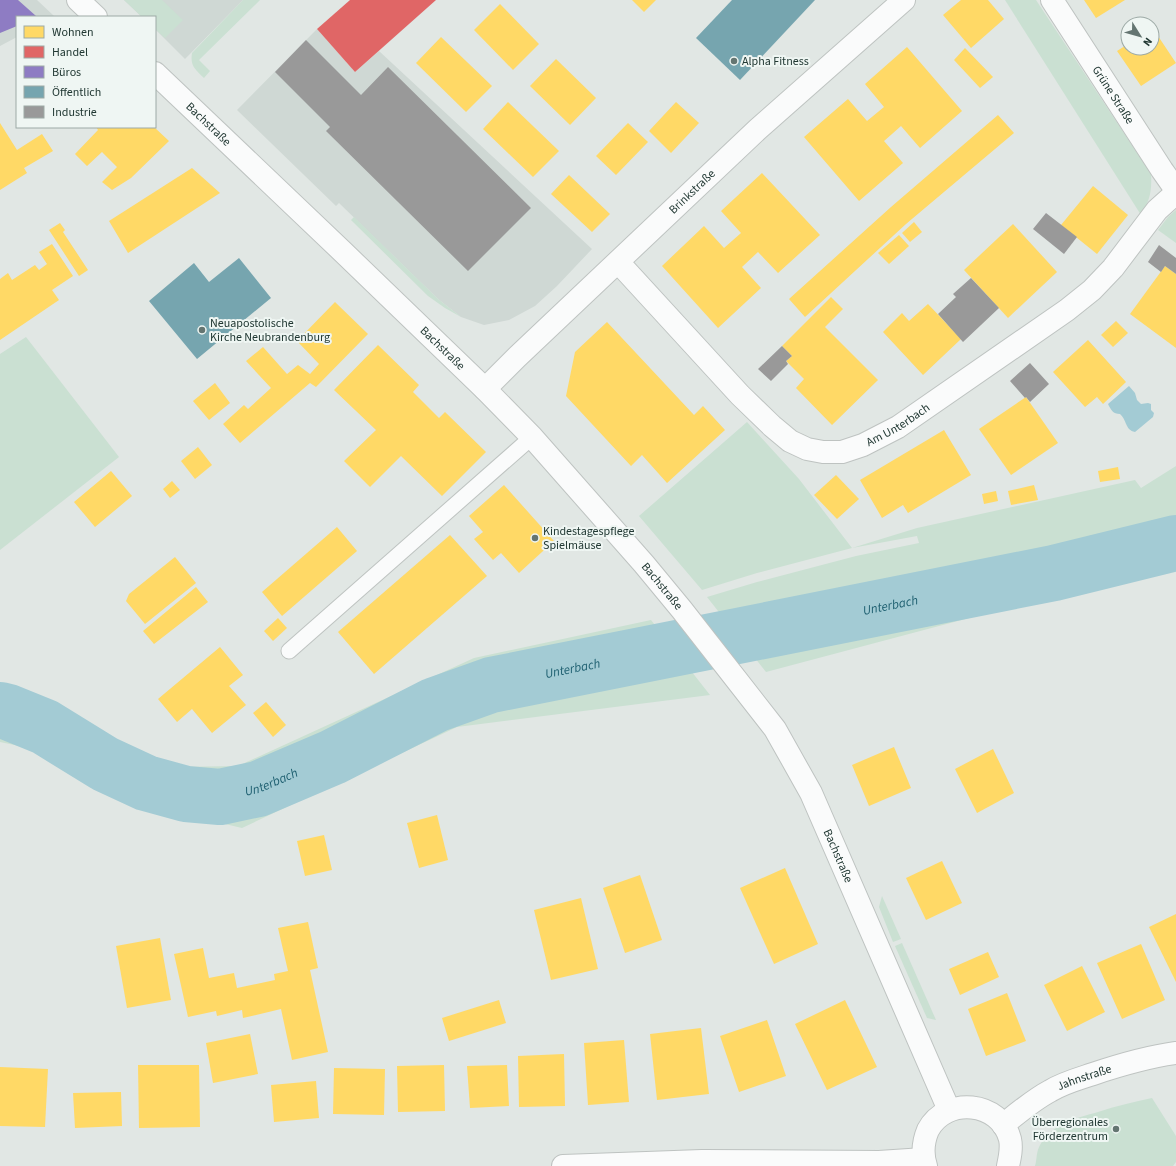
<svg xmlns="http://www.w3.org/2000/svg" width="1176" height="1166" viewBox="0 0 1176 1166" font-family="'Source Sans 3',sans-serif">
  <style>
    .built { fill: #cfd8d4 }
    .green { fill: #cae0d2 }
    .water { fill: #a3cbd4 }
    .homes { fill: #ffd966 }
    .shops { fill: #e06666 }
    .offices { fill: #8e7cc3 }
    .public { fill: #76a5af }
    .industry { fill: #999 }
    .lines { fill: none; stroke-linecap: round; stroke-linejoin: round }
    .river { stroke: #a3cbd4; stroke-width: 56 }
    .service-casing { stroke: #bec3c1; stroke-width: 17 }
    .minor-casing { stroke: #bec3c1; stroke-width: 24 }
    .service { stroke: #fafbfb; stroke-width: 15 }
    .minor { stroke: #fafbfb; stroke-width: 22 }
    .poi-dot { fill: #647571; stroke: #eff6f3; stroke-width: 1.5 }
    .labels { text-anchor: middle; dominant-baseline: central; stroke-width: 4; stroke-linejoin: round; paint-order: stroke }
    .poi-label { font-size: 12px; fill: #213833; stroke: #eff6f3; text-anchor: start }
    .street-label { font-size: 12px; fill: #213833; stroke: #eff6f3 }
    .water-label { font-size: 13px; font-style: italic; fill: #1f6071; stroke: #eff6f3 }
  </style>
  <rect width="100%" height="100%" fill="#e1e7e4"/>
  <!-- built -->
  <g class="built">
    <path d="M0,0H37L54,16L52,17H17V37L0,46Z"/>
    <path d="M124,0H243L185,59L155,29V17H142Z"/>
    <path d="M317,29L355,72L379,51L592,249L557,286L535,306L509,320L484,325L461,317L438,299L339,203L336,206L237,110Z"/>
  </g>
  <!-- green -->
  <g class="green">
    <path d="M124,0H162L183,20L165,38L155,29V17H142Z"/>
    <path d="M243,0H260L199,60L210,71L204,78C195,69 190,66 192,53Z"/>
    <path d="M1005,0H1036L1151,174C1152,191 1150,200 1141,215Z"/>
    <path d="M1176,210V243L1158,230L1168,217Z"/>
    <path d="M354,217L438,299L461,317L445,308L428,296L351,220Z"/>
    <path d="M26,337L119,457L0,550V354Z"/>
    <path d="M747,422L799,479L852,548L917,528L1135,480L1141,488L1176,466V563L766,672L707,597L757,582L856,556L919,543L917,536L852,548L757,573L702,590L639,516Z"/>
    <path d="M651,620L710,695L457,727L242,828L140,804L34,749L0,742V685L44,699L110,740L174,767L238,766L474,658Z"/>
    <path d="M882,896L901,939L893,942L879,907Z"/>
    <path d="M902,943L936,1020L927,1018L895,946Z"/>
    <path d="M1152,1098L1176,1136V1162L1173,1166H1035C1037,1159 1036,1152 1040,1145C1052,1124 1076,1118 1098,1112C1116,1106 1134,1102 1152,1098Z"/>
  </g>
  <!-- water -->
  <path class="water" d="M1129,386L1135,393L1137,400L1141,404L1148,403L1151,404V410L1154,413L1153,417L1135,432C1125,430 1127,420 1120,414C1113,414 1111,410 1108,404Z"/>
  <!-- homes -->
  <g class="homes">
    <path d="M632,0H656L644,12Z"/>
    <path d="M961,0H988L1004,19L971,48L943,15Z"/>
    <path d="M1084,0H1125L1096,18Z"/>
    <path d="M500,4L539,44L513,70L474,30Z"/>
    <path d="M1148,20L1150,24H1141Z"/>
    <path d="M1152,27L1176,63L1141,86L1117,51L1128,44V48H1152Z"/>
    <path d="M441,37L492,86L466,112L416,63Z"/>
    <path d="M907,47L962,111L920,148L901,126L892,134L884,141L903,163L859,201L804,137L848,99L867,121L884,107L865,84Z"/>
    <path d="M965,48L993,77L980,88L954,60Z"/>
    <path d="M556,59L596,98L570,125L530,86Z"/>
    <path d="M508,102L559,151L533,177L483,129Z"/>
    <path d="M676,102L699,123L671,153L649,131Z"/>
    <path d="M998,115L1014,133L906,224L805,317L789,299L891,207Z"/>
    <path d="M0,123L17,150L42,134L53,151L24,168L27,173L0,190Z"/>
    <path d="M628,123L648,142L616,175L596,156Z"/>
    <path d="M96,127H154L169,141L131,178L112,190L102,182L117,167L102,152L87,166L75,154L98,130Z"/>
    <path d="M192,168L220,193L128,253L109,221Z"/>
    <path d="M762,173L820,235L778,273L758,252L742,267L761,288L718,328L662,266L704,226L724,248L741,233L721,211Z"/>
    <path d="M569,175L610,214L592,232L551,194Z"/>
    <path d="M1093,186L1128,215L1097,254L1061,225Z"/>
    <path d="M914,222L922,232L910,242L902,233Z"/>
    <path d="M60,223L65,230L63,232L88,270L79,276L49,230Z"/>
    <path d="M1013,224L1057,272L1008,318L964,270Z"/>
    <path d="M899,235L909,246L889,264L878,253Z"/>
    <path d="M52,244L73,276L52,290L59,300L0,340V279L8,273L12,280L35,265L39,270L47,264L39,252Z"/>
    <path d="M1165,266L1176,274V348L1130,314Z"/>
    <path d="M831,297L843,309L825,327L878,380L832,425L796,388L804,379L786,361L792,356L782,346Z"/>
    <path d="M335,302L368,334L316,387L310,383L240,443L223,424L244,405L248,409L271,388L246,361L263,347L287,374L298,365L310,374L319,364L297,341Z"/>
    <path d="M928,304L961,339L923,375L883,332L902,313L909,321Z"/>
    <path d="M1116,321L1128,333L1113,347L1101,335Z"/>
    <path d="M607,322L694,415L703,406L725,430L667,483L642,455L631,466L566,396L575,352Z"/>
    <path d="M1088,340L1126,382L1103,404L1097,397L1085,407L1053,372Z"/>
    <path d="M378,345L419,385L413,392L439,418L445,412L486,452L442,496L401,456L370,487L344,461L376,430L334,390Z"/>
    <path d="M215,383L230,403L209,420L193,401Z"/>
    <path d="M1026,397L1058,443L1011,475L979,429Z"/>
    <path d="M944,430L971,475L908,513L903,505L882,518L860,480Z"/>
    <path d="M198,447L212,465L195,479L181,461Z"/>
    <path d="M1118,467L1120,479L1100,482L1098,471Z"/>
    <path d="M111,471L132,496L95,527L74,502Z"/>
    <path d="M836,475L859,499L837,519L814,495Z"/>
    <path d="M172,481L180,490L170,498L163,489Z"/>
    <path d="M504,485L554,541L519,573L501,553L493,560L474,539L483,532L469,516Z"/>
    <path d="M1034,485L1038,500L1011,505L1008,491Z"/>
    <path d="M996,491L998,501L984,504L982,494Z"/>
    <path d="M337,527L357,551L282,616L262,592Z"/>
    <path d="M450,535L487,576L374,674L338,632Z"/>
    <path d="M175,557L196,583L145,624L126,601L129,594Z"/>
    <path d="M196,587L208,602L154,644L143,631Z"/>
    <path d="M278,618L287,628L273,641L264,631Z"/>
    <path d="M220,647L243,675L229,686L246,705L212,733L192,709L177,722L158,699Z"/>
    <path d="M266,702L286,725L273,737L253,713Z"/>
    <path d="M894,747L911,788L869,806L852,765Z"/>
    <path d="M993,749L1014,793L977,813L955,769Z"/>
    <path d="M437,815L448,860L419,868L407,823Z"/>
    <path d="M324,835L332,870L305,876L297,841Z"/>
    <path d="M942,861L962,903L926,920L906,878Z"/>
    <path d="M785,868L818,944L774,964L740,888Z"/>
    <path d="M640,875L662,940L625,953L603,888Z"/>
    <path d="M581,898L598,969L551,980L534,910Z"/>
    <path d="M1176,914V982L1149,927Z"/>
    <path d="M308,922L318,968L310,970L328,1052L292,1060L281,1009L243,1018L242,1010L217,1016L216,1011L188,1017L174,954L203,948L209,978L234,973L237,988L275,980L274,974L288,971L278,928Z"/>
    <path d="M160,938L171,1000L127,1008L116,946Z"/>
    <path d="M1141,944L1165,1000L1122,1019L1097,963Z"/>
    <path d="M988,952L999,977L960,995L949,969Z"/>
    <path d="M1082,966L1105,1012L1067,1031L1044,985Z"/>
    <path d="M1007,993L1026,1041L986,1056L968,1009Z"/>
    <path d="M499,1000L506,1023L449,1041L442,1018Z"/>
    <path d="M845,1000L877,1067L827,1090L795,1024Z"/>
    <path d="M767,1020L786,1076L739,1092L720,1036Z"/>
    <path d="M701,1028L709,1094L657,1100L650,1034Z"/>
    <path d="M250,1034L258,1074L213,1083L206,1043Z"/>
    <path d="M624,1040L629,1102L588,1105L584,1043Z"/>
    <path d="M564,1054L565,1106L519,1107L518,1056Z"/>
    <path d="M138,1065H199L200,1127L139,1128Z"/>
    <path d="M444,1065L445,1111L398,1112L397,1066Z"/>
    <path d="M507,1065L509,1106L470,1108L467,1066Z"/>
    <path d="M0,1067L48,1069L45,1127L0,1126Z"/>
    <path d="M334,1068L385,1069L384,1115L333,1114Z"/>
    <path d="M316,1081L319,1118L274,1122L271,1085Z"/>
    <path d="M121,1092L122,1126L75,1128L73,1093Z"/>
  </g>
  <!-- shops -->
  <path class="shops" d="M350,0H436L355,72L317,29Z"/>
  <!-- offices -->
  <path class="offices" d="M0,0H18L36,16L34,17H17V26L0,33Z"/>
  <!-- public -->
  <g class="public">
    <path d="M732,0H815L740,80L696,38Z"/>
    <path d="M239,258L271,298L197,359L149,301L194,263L209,282Z"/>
  </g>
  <!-- industry -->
  <g class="industry">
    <path d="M306,40L361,95L388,67L531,208L468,271L326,131L330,127L275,72Z"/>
    <path d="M1046,213L1077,237L1064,254L1033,229Z"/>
    <path d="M1159,245L1176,258V274L1165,266L1161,272L1148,262Z"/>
    <path d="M971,278L999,308L963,342L938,314L956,297L953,294Z"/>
    <path d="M782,346L792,356L786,361L788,364L771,381L758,369Z"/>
    <path d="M1030,363L1049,384L1030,402L1026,397L1025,398L1010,381Z"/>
  </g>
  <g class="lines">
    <!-- river -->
    <path class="river" id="s1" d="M0,710L8,712L45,727L105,764L146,783L186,794L220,797L258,789L333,757L435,705L491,685L1054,573L1176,543"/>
    <defs>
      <path id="service" d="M289,651L532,437"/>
      <g id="minor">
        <path d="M78,0L96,17"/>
        <path id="s2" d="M1052,0L1162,170L1176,190"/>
        <path id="s3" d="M155,73L343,252L485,389L532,437L644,564L682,610L775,729L811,793L949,1110"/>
        <path id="s4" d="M618,262L740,395L772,426L790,441L807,449L823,452H842L863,445L898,427L1067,310L1092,290L1113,268L1157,210L1176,193"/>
        <path id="s5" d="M485,389L517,357L758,129L904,0"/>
        <path id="s6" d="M1003,1125C1018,1113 1033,1100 1050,1091C1063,1083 1078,1079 1093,1074C1120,1065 1147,1057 1176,1053"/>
        <path d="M563,1166L702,1161L879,1162L924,1159"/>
        <path d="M926,1166C922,1154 923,1142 928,1130C946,1096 1000,1101 1010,1139C1012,1148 1010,1157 1008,1166"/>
      </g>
    </defs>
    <!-- service casing -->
    <use href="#service" class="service-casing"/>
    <!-- minor casing -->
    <use href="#minor" class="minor-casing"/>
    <!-- service -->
    <use href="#service" class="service"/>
    <!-- minor -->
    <use href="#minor" class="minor"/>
  </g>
  <!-- markers -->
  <g class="poi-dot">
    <circle cx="734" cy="61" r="4"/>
    <circle cx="202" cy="330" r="4"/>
    <circle cx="535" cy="538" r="4"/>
    <circle cx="1116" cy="1129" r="4"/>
  </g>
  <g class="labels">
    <!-- poi labels -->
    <g class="poi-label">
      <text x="742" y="61">Alpha Fitness</text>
      <text x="210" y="323">Neuapostolische<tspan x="210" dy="14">Kirche Neubrandenburg</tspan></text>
      <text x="543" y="531">Kindestagespflege<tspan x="543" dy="14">Spielmäuse</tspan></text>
      <text x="1108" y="1122" text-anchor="end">Überregionales<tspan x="1108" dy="14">Förderzentrum</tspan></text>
    </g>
    <!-- street labels -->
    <g class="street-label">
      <text stroke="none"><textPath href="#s2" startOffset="113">Grüne Straße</textPath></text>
      <text stroke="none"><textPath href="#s3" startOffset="74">Bachstraße</textPath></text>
      <text stroke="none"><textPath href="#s5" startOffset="286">Brinkstraße</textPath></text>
      <text stroke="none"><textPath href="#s3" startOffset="398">Bachstraße</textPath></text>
      <text stroke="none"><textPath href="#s4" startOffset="365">Am Unterbach</textPath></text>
      <text stroke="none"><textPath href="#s3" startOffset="722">Bachstraße</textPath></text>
      <text stroke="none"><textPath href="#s3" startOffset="1046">Bachstraße</textPath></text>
      <text stroke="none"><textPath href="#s6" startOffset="95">Jahnstraße</textPath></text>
    </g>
    <!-- water labels -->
    <g class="water-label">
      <text stroke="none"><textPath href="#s1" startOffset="941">Unterbach</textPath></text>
      <text stroke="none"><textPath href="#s1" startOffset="617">Unterbach</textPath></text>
      <text stroke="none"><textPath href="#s1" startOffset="293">Unterbach</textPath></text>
    </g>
  </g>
  <!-- legend -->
  <rect x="16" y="16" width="140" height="112" fill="#eff6f3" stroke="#9daaa6"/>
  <rect x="24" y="26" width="20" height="12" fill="#ffd966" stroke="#9daaa6"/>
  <text x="52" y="36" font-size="12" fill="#213833">Wohnen</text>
  <rect x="24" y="46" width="20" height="12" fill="#e06666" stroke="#9daaa6"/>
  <text x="52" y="56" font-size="12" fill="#213833">Handel</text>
  <rect x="24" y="66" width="20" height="12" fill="#8e7cc3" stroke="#9daaa6"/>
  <text x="52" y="76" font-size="12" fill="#213833">Büros</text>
  <rect x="24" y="86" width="20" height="12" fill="#76a5af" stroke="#9daaa6"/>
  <text x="52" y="96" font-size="12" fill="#213833">Öffentlich</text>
  <rect x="24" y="106" width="20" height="12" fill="#999999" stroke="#9daaa6"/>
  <text x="52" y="116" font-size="12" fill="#213833">Industrie</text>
  <!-- north arrow -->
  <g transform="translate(1140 36) rotate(127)"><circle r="19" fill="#eff6f3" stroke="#9daaa6"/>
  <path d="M0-3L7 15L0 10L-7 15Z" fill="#647571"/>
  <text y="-6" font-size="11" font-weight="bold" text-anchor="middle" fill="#213833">N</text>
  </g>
</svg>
